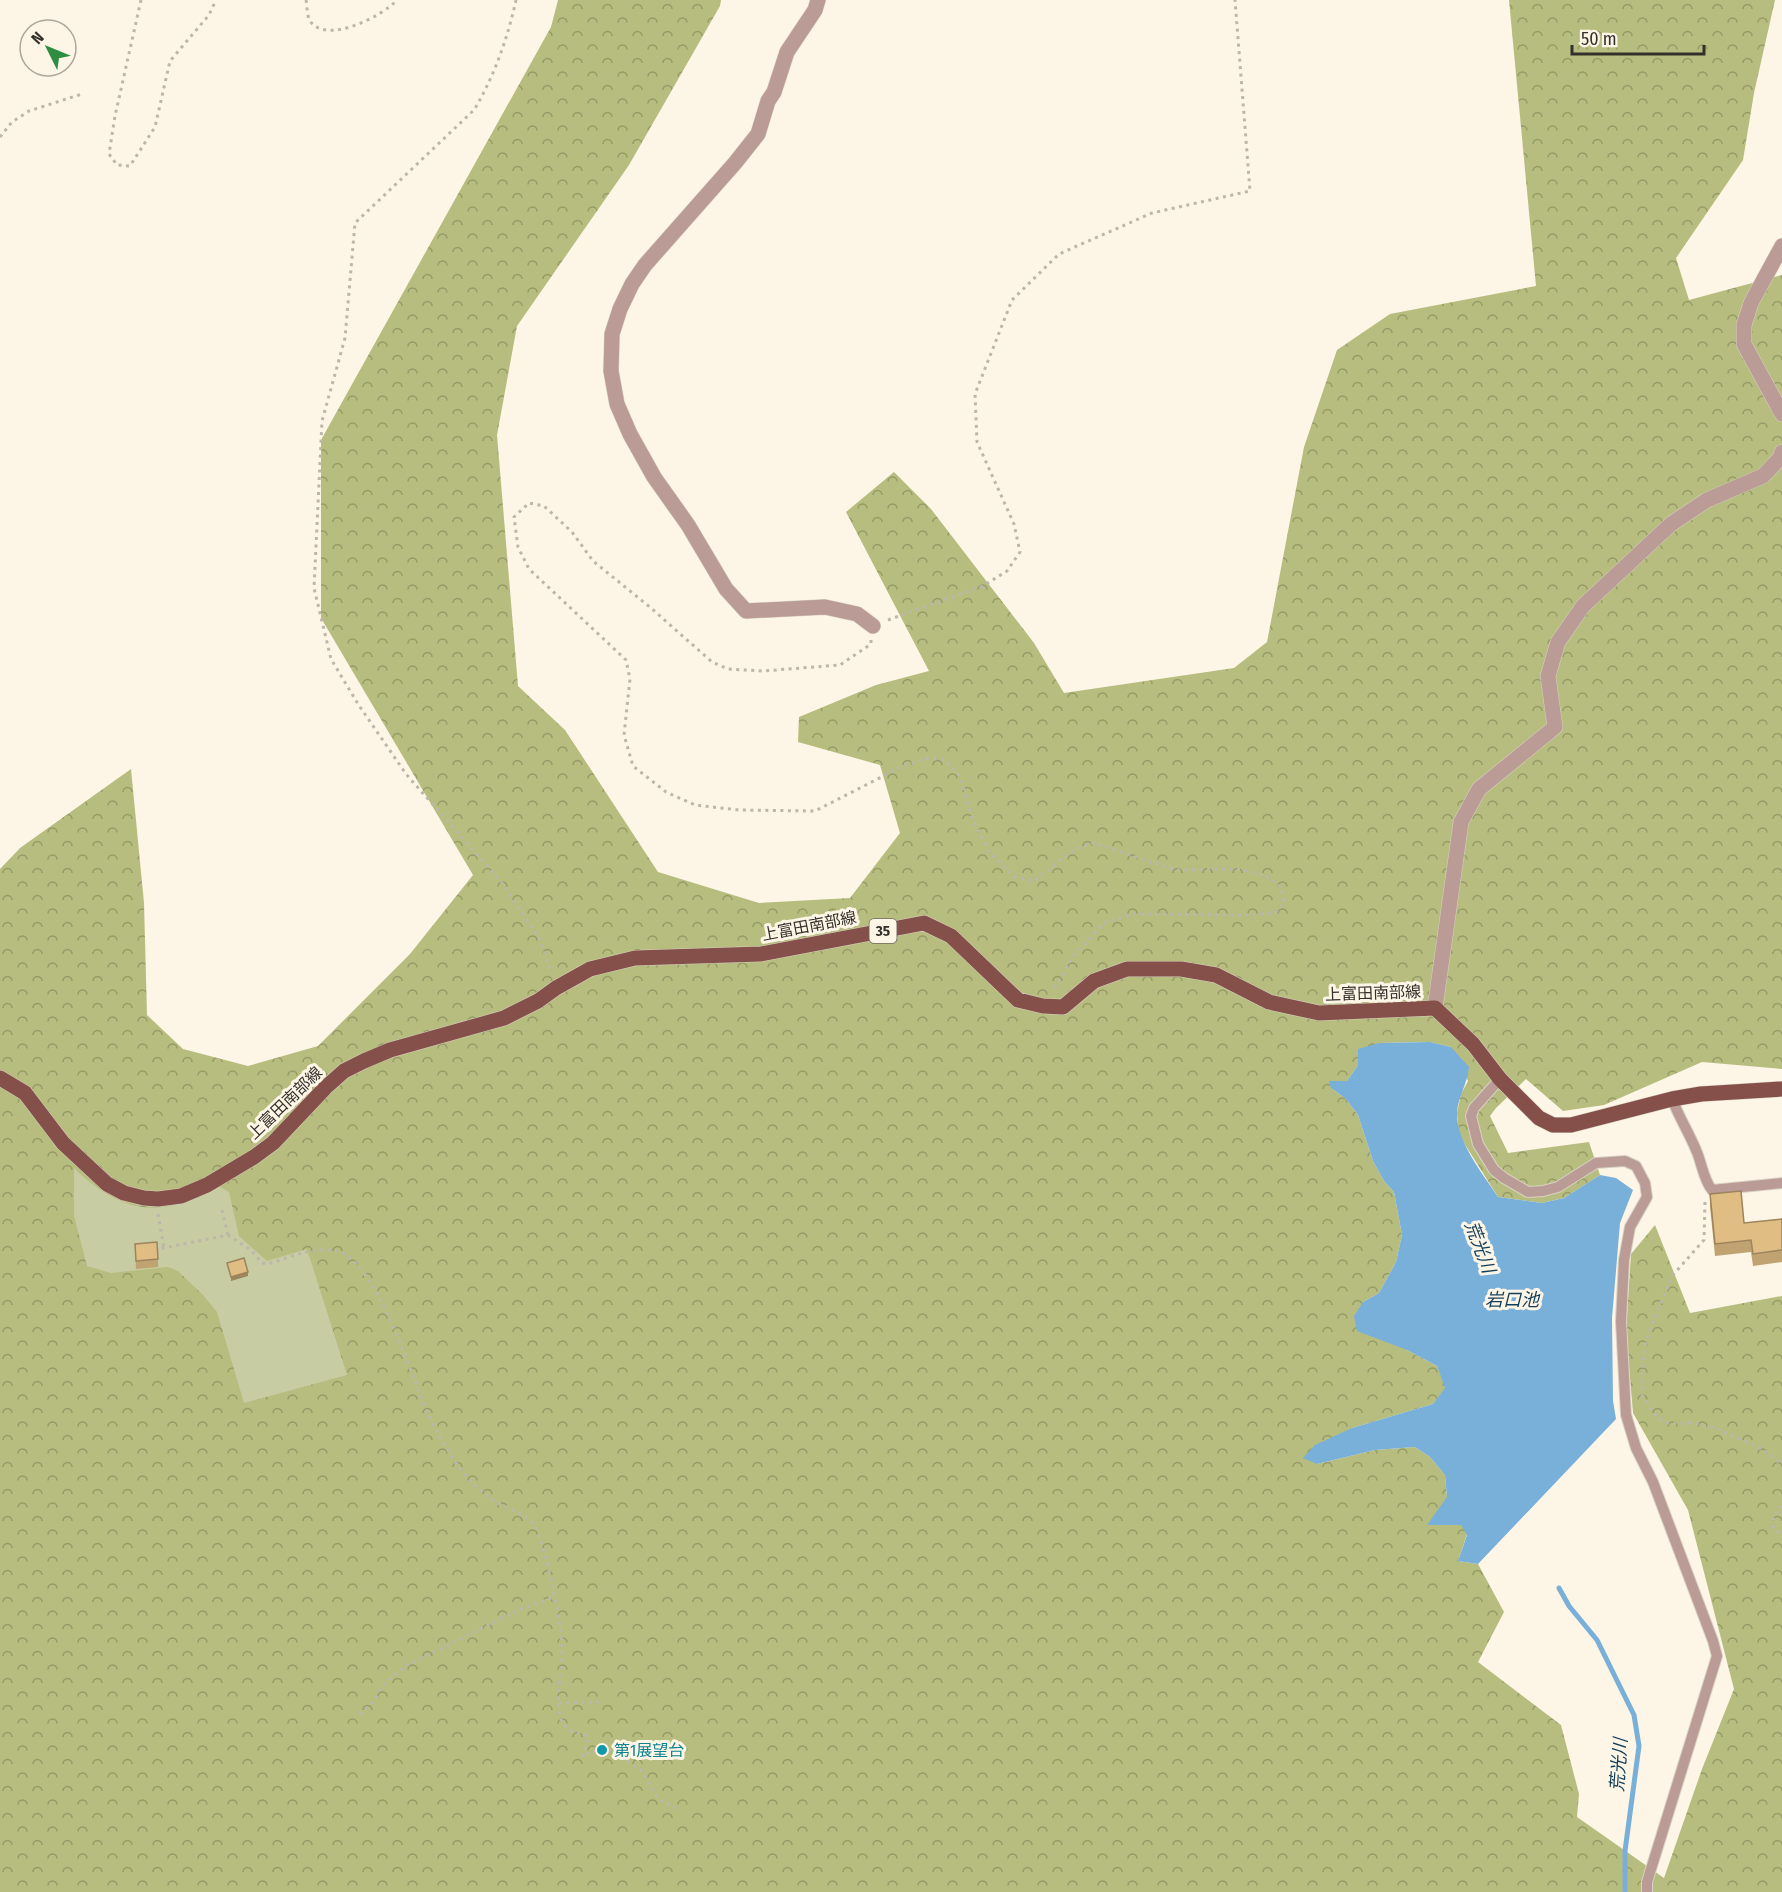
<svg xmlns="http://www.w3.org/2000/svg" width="1782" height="1892" viewBox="0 0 1782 1892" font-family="'Fira Sans Condensed','Noto Sans JP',sans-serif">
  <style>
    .forest { fill: url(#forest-crowns) }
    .park { fill: #c8cca2 }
    .water { fill: #78b0d9 }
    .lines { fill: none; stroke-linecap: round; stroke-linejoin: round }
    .stream { stroke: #78b0d9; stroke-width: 5 }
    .service-casing { stroke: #d9d2c4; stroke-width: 12 }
    .minor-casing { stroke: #d9d2c4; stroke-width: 16 }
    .primary-casing { stroke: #d9d2c4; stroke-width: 16 }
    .path { stroke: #bdb6aa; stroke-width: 3; stroke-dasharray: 3 4.5; stroke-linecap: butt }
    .service { stroke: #ba9b96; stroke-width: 10 }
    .minor { stroke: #ba9b96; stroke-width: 15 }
    .primary { stroke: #845049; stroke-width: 15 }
    .wall { fill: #c0a371 }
    .shaded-wall { fill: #9c845c }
    .building { fill: #dfbd83; stroke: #9c845c; stroke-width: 1.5 }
    .culture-dot { fill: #0f9aa8; stroke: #fdf5e6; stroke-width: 2 }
    .labels { text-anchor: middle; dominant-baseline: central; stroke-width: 6; stroke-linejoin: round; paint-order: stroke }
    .shield { fill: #fdf5e6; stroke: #706b63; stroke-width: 1.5 }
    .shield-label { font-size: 15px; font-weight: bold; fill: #33302b }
    .street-label { font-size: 16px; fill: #33302b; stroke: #fdf5e6 }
    .culture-label { font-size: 16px; fill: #0d838f; stroke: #fdf5e6; text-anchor: start }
    .water-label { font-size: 18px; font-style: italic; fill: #123e5a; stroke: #fdf5e6 }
  </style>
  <defs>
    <pattern id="forest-crowns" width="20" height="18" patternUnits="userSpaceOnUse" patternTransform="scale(1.5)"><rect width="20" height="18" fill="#b7bd7e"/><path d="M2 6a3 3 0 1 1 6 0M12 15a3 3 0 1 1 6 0" fill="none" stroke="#959a67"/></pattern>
  </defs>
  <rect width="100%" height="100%" fill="#fdf5e6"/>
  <!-- forest -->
  <path class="forest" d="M558,0H721L720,6L629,165L517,326L497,435L518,686L565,730L658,872L759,903L850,898L900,833L880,765L798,742L799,717L876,685L929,671L846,512L894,472L931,509L1034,643L1064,693L1234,668L1267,642L1304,447L1337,350L1390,314L1536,286L1509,0H1775L1754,93L1743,160L1676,258L1689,300L1782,275V1069L1702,1062L1604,1105L1563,1111L1526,1079L1496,1108L1490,1116L1508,1153L1589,1142L1600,1175L1564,1198L1542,1203L1498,1197L1459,1135L1457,1113L1461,1094L1468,1081L1451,1047L1430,1042L1379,1043L1358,1065L1347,1081H1330L1331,1088L1346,1099L1358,1115L1373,1161L1384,1181L1394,1192L1402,1235L1396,1262L1379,1293L1363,1302L1407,1350L1437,1366L1446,1388L1433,1404L1352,1428L1317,1464L1375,1450L1415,1447L1430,1457L1445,1475L1447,1497L1467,1534L1458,1561L1478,1564L1504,1612L1478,1662L1561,1725L1579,1794L1577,1817L1664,1878L1702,1769L1734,1689L1688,1510L1633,1413L1626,1331L1631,1254L1655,1225L1690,1313L1782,1296V1892H0V869L20,848L131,769L144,903L147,1015L183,1049L248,1066L318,1046L410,954L473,875L321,618V440L551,27Z"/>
  <!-- park -->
  <path class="park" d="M74,1168C105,1198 140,1218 184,1202C196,1197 207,1191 219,1186L229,1192L239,1236L267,1261L307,1249L347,1375L244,1403L217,1312L203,1295L178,1271L168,1267L111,1273L87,1266L74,1216Z"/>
  <!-- water -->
  <path class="water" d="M1430,1042L1451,1047L1469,1067C1467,1085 1458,1097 1457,1113C1456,1141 1483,1174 1498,1197L1542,1203L1564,1198L1600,1175L1616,1178L1633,1190L1620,1223L1612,1318L1613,1401L1616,1419L1478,1564L1458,1561L1467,1535L1461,1525H1427L1447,1497L1445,1475L1430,1457L1415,1447L1375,1450L1317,1464L1303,1458L1315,1445L1352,1428L1433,1404L1445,1388L1437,1366L1407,1350L1357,1331L1354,1316L1363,1302L1379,1293L1396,1262L1402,1235L1394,1192L1384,1181L1373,1161L1358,1115L1346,1099L1331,1088L1329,1081H1347L1358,1065V1049L1379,1043Z"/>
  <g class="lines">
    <!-- stream -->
    <path class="stream" d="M1559,1588L1569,1606L1597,1640L1634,1715L1639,1746L1625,1851V1892"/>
    <defs>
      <g id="service">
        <path d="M1500,1079L1474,1108L1471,1116L1478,1144L1494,1170L1504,1178L1528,1192L1543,1191L1558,1187L1596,1163L1625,1161L1636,1166L1645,1183L1647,1197L1630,1227L1624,1260L1621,1322L1626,1415L1636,1448L1653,1482L1713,1641L1717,1656L1647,1882V1892"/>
        <path d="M1672,1099C1679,1117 1689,1133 1696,1150C1702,1163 1703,1179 1712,1190L1782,1183"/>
      </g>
      <g id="minor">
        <path d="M818,0L815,10L787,52L774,92L768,101L758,134L735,163L645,265L632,284L620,309L612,334L611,371L617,404L630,434L654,477L688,525L726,589L746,611L825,607L857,614L873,626"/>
        <path d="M1782,246L1751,303L1744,325V344L1782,414"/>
        <path d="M1435,1008L1461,822L1479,789L1555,727L1548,676L1558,642L1583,606L1671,524L1707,500L1763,476L1780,458L1782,452"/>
      </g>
      <path id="primary" d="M0,1078L25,1093L63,1143L107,1184L124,1193L144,1198L158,1199L181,1196L207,1185L254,1157L273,1143L325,1088L344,1071L364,1061L390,1050L504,1018L538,1001L556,988L590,969L635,958L761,954L924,923L951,936L1018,1000L1043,1006L1063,1007L1094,981L1127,969H1181L1216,975L1269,1002L1319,1013L1435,1008L1473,1044L1500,1079L1539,1118L1553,1125H1571L1672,1099L1701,1094L1782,1089"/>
    </defs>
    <!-- service casing -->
    <use href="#service" class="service-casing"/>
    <!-- minor casing -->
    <use href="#minor" class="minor-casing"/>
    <!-- primary casing -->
    <use href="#primary" class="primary-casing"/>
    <!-- path -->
    <g class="path">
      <path d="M141,0L115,116L109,154L117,165L130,166L155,127L170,61L209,15L216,0"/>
      <path d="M306,0C307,5 307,14 309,19C323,47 383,16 397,0"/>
      <path d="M516,0C508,37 494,77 474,110L355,223L345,338L322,421L314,588L331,659L358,704L406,774L503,884L541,941L551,974"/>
      <path d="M0,137L12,122L29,111L82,94"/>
      <path d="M888,620L983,586L1007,571L1020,552L1014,524L977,442L975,394L1012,300L1059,254L1152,213L1250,191L1235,0"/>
      <path d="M871,640V644L840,665L763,671L728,669L712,662L651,608L593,561L572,532L544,506L529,503L514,517L518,547L529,569L626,660L630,679L624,735L633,766L666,792L695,805L739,810L815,811L903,766L929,758L945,760L959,775L973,820L989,852L1015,877L1034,881L1075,849L1094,843L1175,870L1240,869L1268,877L1281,887L1284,903L1275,913L1245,915L1133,914L1104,923L1071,959L1065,972L1053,990"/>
      <path d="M1705,1202L1704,1240L1672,1276L1647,1338L1643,1360L1642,1395L1657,1417L1669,1424L1693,1423L1718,1429L1762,1449L1775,1458L1782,1466"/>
      <path d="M222,1210L228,1235"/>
      <path d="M158,1214L164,1248"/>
      <path d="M154,1248H164L228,1235L251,1250L262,1263L268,1264C291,1257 316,1245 339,1252C377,1263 413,1380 429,1416C436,1431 445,1446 454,1460C463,1474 477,1489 491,1499C506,1509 532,1514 538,1533C549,1565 560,1614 562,1648C563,1669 555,1697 560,1716C564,1731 575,1732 588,1736C588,1744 583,1749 583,1757L591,1751H614L642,1771L654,1793L662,1801L676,1808"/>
      <path d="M1782,1506L1773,1516V1528L1782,1535"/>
      <path d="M559,1703L599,1702"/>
      <path d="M360,1714L373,1702L382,1686L404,1667L518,1610L554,1597"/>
    </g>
    <!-- service -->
    <use href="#service" class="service"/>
    <!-- minor -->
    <use href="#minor" class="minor"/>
    <!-- primary -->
    <use href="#primary" class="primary"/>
  </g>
  <!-- wall -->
  <g class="wall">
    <path d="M1710,1194L1744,1223L1782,1219V1262L1753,1266L1751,1252L1715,1256L1710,1206Z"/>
    <path d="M135,1244L158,1259V1267L136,1269Z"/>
  </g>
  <!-- shaded-wall -->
  <path class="shaded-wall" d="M248,1272V1276L231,1281V1277Z"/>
  <!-- building -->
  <g class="building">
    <path d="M1741,1191L1744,1223L1782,1219V1250L1753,1254L1751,1240L1715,1244L1710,1194Z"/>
    <path d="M157,1242L158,1259L136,1261L135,1244Z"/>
    <path d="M244,1258L248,1272L231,1277L227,1263Z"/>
  </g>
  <!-- markers -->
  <circle class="culture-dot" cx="602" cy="1750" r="6"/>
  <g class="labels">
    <!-- shield labels -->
    <rect class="shield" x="869.5" y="919" width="27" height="24" rx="4.5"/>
    <g class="shield-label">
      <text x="883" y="931">35</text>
    </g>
    <!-- street labels -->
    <g class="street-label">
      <text transform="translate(809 926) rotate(-11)">上富田南部線</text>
      <text transform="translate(1373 993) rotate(-2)">上富田南部線</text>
      <text transform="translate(285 1103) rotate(-44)">上富田南部線</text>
    </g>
    <!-- culture labels -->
    <g class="culture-label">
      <text x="614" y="1750">第1展望台</text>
    </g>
    <!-- water labels -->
    <g class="water-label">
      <text transform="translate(1480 1247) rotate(69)">荒光川</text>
      <text x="1512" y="1300">岩口池</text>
      <text transform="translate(1619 1765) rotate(-86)">荒光川</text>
    </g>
  </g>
  <!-- north arrow -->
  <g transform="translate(48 48) rotate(313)"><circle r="28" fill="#fdf5e6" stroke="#aca69b" stroke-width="1.5"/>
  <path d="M0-4.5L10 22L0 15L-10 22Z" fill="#2d8d40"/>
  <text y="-9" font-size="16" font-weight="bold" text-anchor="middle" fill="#33302b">N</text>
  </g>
  <!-- scale -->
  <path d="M1572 45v9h132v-9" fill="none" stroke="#33302b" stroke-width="3"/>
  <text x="1581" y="45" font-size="18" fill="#33302b" stroke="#fdf5e6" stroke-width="4.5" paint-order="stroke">50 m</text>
</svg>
